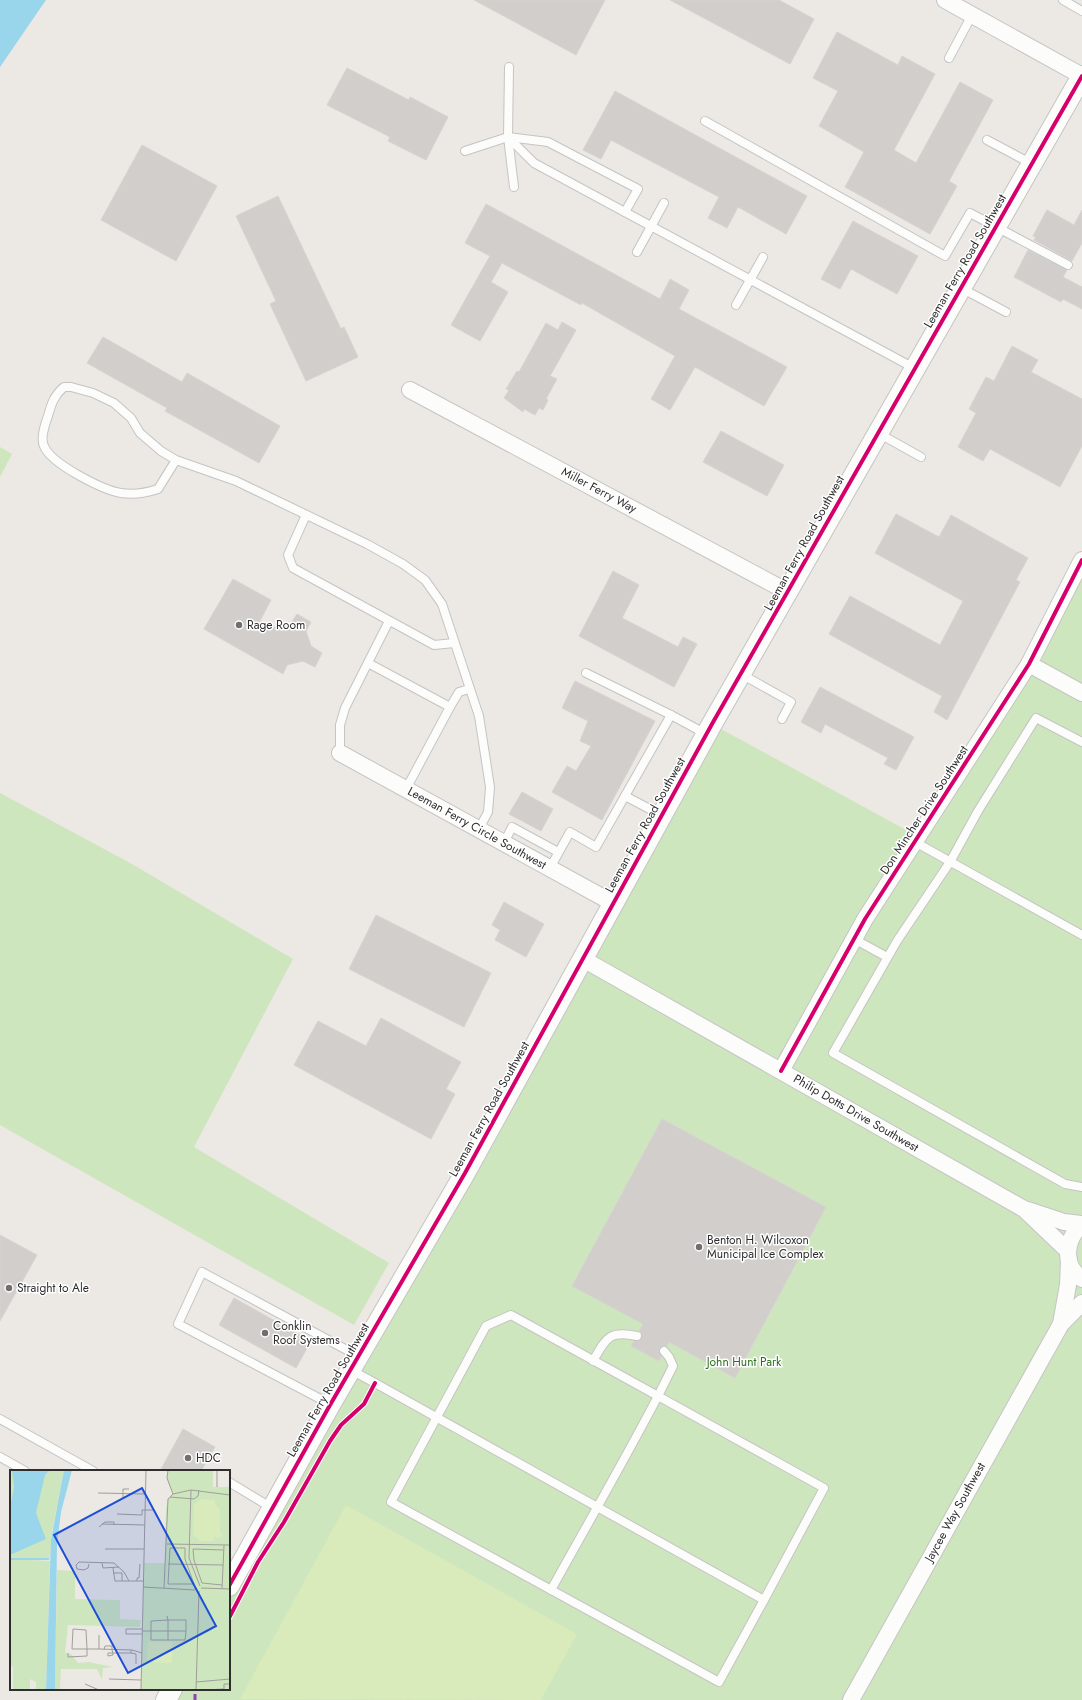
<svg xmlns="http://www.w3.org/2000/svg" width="1082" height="1700" viewBox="0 0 1082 1700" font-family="Jost,sans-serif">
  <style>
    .green { fill: #cee6be }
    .pitch { fill: #d9eabb }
    .water { fill: #99d6ec }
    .building { fill: #d1cecb; stroke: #d7d4d0 }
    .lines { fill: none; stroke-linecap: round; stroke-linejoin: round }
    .service-casing { stroke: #c5c4c5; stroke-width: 10 }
    .minor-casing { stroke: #c5c4c5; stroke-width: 18 }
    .tertiary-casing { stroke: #c5c4c5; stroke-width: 22 }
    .service { stroke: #fcfcfb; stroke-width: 8 }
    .minor { stroke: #fcfcfb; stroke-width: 16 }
    .tertiary { stroke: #fcfcfb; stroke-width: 20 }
    .quiet { stroke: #8e44ad; stroke-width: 3; stroke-dasharray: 6 3; stroke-linecap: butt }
    .cycleway-casing { stroke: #fff; stroke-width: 6 }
    .cycleway { stroke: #d6006c; stroke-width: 4 }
    .poi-dot { fill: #706f6e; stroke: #fff; stroke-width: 1.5 }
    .labels { text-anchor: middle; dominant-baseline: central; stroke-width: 3; stroke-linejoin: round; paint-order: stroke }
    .street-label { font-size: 12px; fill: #2e2e2e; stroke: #fff }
    .poi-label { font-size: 12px; fill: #2e2e2e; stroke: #fff; text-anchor: start }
    .park-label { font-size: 12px; fill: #2c6e1b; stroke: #fff }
    .inset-river { fill: none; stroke: #99d6ec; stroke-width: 2 }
    .inset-road { fill: none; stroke: #a09e9b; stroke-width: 1 }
    .view { fill: #1d4ed8; fill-opacity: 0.15; stroke: #1d4ed8; stroke-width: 2 }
    .inset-edge { fill: none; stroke: #2e2e2e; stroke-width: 2 }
  </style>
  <rect width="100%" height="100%" fill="#ece8e4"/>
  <!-- green -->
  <g class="green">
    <path d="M0,447L12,454L0,477Z"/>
    <path d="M1082,560V1700H167L173,1689H229V1587L712,724L919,837Z"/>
    <path d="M0,793L132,864L293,959L194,1147L389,1263L354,1325L0,1125Z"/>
  </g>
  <!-- pitch -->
  <path class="pitch" d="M346,1505L577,1634L541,1700L240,1699Z"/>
  <!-- water -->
  <path class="water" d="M0,0H46L0,67Z"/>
  <!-- building -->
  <g class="building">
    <path d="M474,0H605L576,55Z"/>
    <path d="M670,0H779L814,19L790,64Z"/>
    <path d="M837,32L898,65L902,56L935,74L894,150L916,163L960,82L993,100L949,181L957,186L930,234L845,187L864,152L819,126L838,91L813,78Z"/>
    <path d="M347,68L409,100L410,97L448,117L426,160L388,141L390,137L327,105Z"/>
    <path d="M615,91L807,196L786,234L738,207L727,228L708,218L719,197L611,140L601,159L583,150Z"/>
    <path d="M142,145L217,186L176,261L101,220Z"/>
    <path d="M278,196L341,329L344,327L358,357L306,381L270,304L276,301L236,216Z"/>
    <path d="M486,204L660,299L670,279L689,290L679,309L787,367L764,406L695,367L670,410L651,399L675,356L582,303L581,305L502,263L491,282L508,292L480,341L451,325L490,256L465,243Z"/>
    <path d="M1047,210L1074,225L1082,210V243L1072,261L1034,240L1036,237L1033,236Z"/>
    <path d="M853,221L918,256L897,294L851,269L840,289L821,279Z"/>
    <path d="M1028,250L1067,270L1063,277L1082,287V309L1063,299L1061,302L1014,277Z"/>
    <path d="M562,322L576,330L550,376L557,379L546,399L548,400L543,410L539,408L535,415L524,409L523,412L504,398L509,390L506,389L517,371L519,372L546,323L558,330Z"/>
    <path d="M103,337L182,382L187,373L280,426L259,463L165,411L167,408L87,363Z"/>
    <path d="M1012,346L1038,360L1031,372L1082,399V446L1060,487L990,449L983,461L958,447L976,413L969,409L986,377L994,381Z"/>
    <path d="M721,431L784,465L767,496L703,462Z"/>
    <path d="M896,514L939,537L951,515L1028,558L1016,580L1020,582L947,720L934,712L942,696L829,634L850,596L940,645L963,601L875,553Z"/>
    <path d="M613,571L639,585L622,618L678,647L683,637L697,644L674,687L579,636Z"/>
    <path d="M233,579L271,600L254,632L291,623L297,614L311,622L306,631L311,646L322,653L315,667L303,661L287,665L283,674L204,629Z"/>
    <path d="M575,681L655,721L602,820L552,792L567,766L576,771L591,746L580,741L588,721L562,708Z"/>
    <path d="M820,687L914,737L896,770L884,764L888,758L825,724L821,733L801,722Z"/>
    <path d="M522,792L553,809L541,831L509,814Z"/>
    <path d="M504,902L544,924L526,957L495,940L500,930L492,925Z"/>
    <path d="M376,915L491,973L464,1027L349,969Z"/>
    <path d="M381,1018L461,1062L446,1089L455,1094L431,1139L294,1065L318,1021L366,1046Z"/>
    <path d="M662,1119L826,1207L735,1378L669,1342L667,1346H663L659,1349L661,1356L659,1361L631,1346L634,1341L641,1339L642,1334L639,1331L643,1324L572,1286Z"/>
    <path d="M0,1235L37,1255L0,1321Z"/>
    <path d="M234,1298L311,1341L296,1368L219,1325Z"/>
    <path d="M183,1429L215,1447L201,1471H160Z"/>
  </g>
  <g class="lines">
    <defs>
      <g id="service">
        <path d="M1063,0L1082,11"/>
        <path d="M949,58L972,15"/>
        <path d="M509,67L508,137L514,187"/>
        <path d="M705,121L945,256L970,213L1068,265"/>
        <path d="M508,137L534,163L914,368"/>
        <path d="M987,140L1032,164"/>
        <path d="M465,151L508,137L548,142L638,189L625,212"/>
        <path d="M637,252L664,203"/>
        <path d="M961,288L1006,312"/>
        <path d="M736,305L763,257"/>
        <path d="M878,433L921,457"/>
        <path d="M176,460L158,489C146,493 134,495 121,493C103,490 51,464 44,446C40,438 45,424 48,416C51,405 54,395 64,387H71L93,393L114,403L131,418L140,433L161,451L176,460L236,481L367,544L403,564L425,580L442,604L479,716L490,787L488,812L479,829"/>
        <path d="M306,515L288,555L293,568L434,645L454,643"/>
        <path d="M368,663L450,707L406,789"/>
        <path d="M586,673L671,715L706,734"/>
        <path d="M741,674L791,702L782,719"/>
        <path d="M450,707L459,692L469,689"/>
        <path d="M1082,742L1036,718L978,811L950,862L897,941L833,1053L1065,1184L1082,1187"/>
        <path d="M340,753V725L345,708L389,621"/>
        <path d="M625,796L661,815"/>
        <path d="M915,842L1082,935"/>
        <path d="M504,843L512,827L558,852"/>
        <path d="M550,868L570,832L596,847L671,715"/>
        <path d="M854,939L887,957"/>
        <path d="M664,1351L669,1357L673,1366L658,1396L511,1315L486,1326L391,1502L719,1682L764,1600"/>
        <path d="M593,1361C606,1338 609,1330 637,1336"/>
        <path d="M351,1370L375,1383L764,1600L824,1488L658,1396C624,1461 587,1525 551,1590"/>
        <path d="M330,1404L178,1324L202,1272L358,1356"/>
        <path d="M0,1419L93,1471"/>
        <path d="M0,1457L25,1471"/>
        <path d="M229,1482L272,1508"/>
      </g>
      <g id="minor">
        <path d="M945,0L1082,76"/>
        <path d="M410,390L788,592"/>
        <path d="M1029,664L1082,693"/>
        <path d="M340,753L613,903"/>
        <path d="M583,959L1024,1209L1067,1250"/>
        <path d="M781,1071L865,919L1029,664L1082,560"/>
        <path d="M1028,1210L1064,1222L1082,1224"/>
        <path d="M1082,1224C1065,1240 1062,1265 1082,1279"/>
        <path d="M1061,1324L1068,1285L1069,1260"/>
        <path d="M851,1700L1061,1324L1082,1303"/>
      </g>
      <g id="tertiary">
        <path d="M229,1586L330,1405L465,1173L712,724L1082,76"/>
        <path d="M166,1700L172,1689"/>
      </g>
    </defs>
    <!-- service casing -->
    <use href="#service" class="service-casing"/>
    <!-- minor casing -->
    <use href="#minor" class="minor-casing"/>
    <!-- tertiary casing -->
    <use href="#tertiary" class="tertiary-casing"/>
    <!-- service -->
    <use href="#service" class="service"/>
    <!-- minor -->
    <use href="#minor" class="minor"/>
    <!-- tertiary -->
    <use href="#tertiary" class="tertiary"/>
    <!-- quiet -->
    <path class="quiet" d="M195,1700V1689"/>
    <defs>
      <g id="cycleway">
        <path d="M781,1071L865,919L1029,664L1082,560"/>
        <path d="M229,1586L330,1405L465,1173L712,724L1082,76"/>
        <path d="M229,1618L258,1562L284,1522L330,1441L341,1425L364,1404L375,1383"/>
      </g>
    </defs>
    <!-- cycleway casing -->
    <use href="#cycleway" class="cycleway-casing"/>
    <!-- cycleway -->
    <use href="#cycleway" class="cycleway"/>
  </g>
  <!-- markers -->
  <g class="poi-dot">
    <circle cx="239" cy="625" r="4"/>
    <circle cx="699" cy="1247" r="4"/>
    <circle cx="9" cy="1288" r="4"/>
    <circle cx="265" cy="1333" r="4"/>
    <circle cx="188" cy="1458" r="4"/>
  </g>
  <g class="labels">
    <!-- street labels -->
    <g class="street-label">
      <text transform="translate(965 261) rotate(-60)">Leeman Ferry Road Southwest</text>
      <text transform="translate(599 490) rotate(28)">Miller Ferry Way</text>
      <text transform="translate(804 543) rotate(-61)">Leeman Ferry Road Southwest</text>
      <text transform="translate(924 810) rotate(-57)">Don Mincher Drive Southwest</text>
      <text transform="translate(645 825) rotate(-61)">Leeman Ferry Road Southwest</text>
      <text transform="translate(477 828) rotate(29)">Leeman Ferry Circle Southwest</text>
      <text transform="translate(489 1109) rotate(-61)">Leeman Ferry Road Southwest</text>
      <text transform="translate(856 1113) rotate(30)">Philip Dotts Drive Southwest</text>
      <text transform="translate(328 1390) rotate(-60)">Leeman Ferry Road Southwest</text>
      <text transform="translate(955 1512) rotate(-61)">Jaycee Way Southwest</text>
    </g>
    <!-- poi labels -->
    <g class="poi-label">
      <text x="247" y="625">Rage Room</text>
      <text x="707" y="1240">Benton H. Wilcoxon<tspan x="707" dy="14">Municipal Ice Complex</tspan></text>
      <text x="17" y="1288">Straight to Ale</text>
      <text x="273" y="1326">Conklin<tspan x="273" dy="14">Roof Systems</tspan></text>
      <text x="196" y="1458">HDC</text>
    </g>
    <!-- park labels -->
    <g class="park-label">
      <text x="744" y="1362">John Hunt Park</text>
    </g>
  </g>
  <!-- overview -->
  <g transform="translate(10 1470)">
    <rect width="220" height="220" fill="#ece8e4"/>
    <path d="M0,0H54L42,62L40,89H6L40,91L36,220H26V212L20,209V220H3V197L0,194ZM158,0H203V17H220V220H131L134,93H155L156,39L158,29L163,24L157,8ZM47,100L65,101V129L110,130V149L131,150L130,157L58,155L55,183L61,184L68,193L79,192L103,197L93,198L92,210L87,199H51L50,220H45Z" fill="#cee6be"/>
    <path d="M191,29L205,30V34L210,39V62L213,65L208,69L205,66L203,71H190L183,64L184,35ZM138,172H162V193L137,192Z" fill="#d9eabb"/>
    <path d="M2,0H40L35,5L26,43L36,69L0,85V38L4,17ZM54,0H62L51,42L47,74L45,220H36L41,70Z" fill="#99d6ec"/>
    <path class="inset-river" d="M0,89H39"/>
    <path class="inset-road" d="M158,0L157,8L163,24M207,17V0M181,20L179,88L190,116M88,23L136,24M160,27L184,29L188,26L189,20M113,28V19H119M107,44L132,45V40H143M92,54L135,55M89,57L95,52H104V55M157,74L220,75M160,78H175V89L184,114H158ZM95,79H134M92,93L93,98L109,97M79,94L78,98L74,100L67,99L66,95L69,92L104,93L114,102L119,111M158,94L213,95M103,98L105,111H133M103,103H112V111M127,111V108H129L130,94M212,115L192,113L184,90L183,79L213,80M133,117L185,120M154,118L158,29L163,24L181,20L220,25M191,118L220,119M212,119L214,75M157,146L158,150L141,151V170H175L176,161M132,161H176V150H158V170M132,164H116V159H132M89,179V165M94,180L95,176H102V180L103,183V185L98,186V183H121V180M58,183V187L77,186V179L76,160L63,159L62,179H89L122,180L132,183M121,183L126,184V194M99,209L131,210M186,212L220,209M75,214L89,220M131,220L136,0M186,220L189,121M193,220L214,219V214H220"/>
    <path class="view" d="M132,18L206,156L118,203L44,65Z"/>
    <rect width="220" height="220" class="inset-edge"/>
  </g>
</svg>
